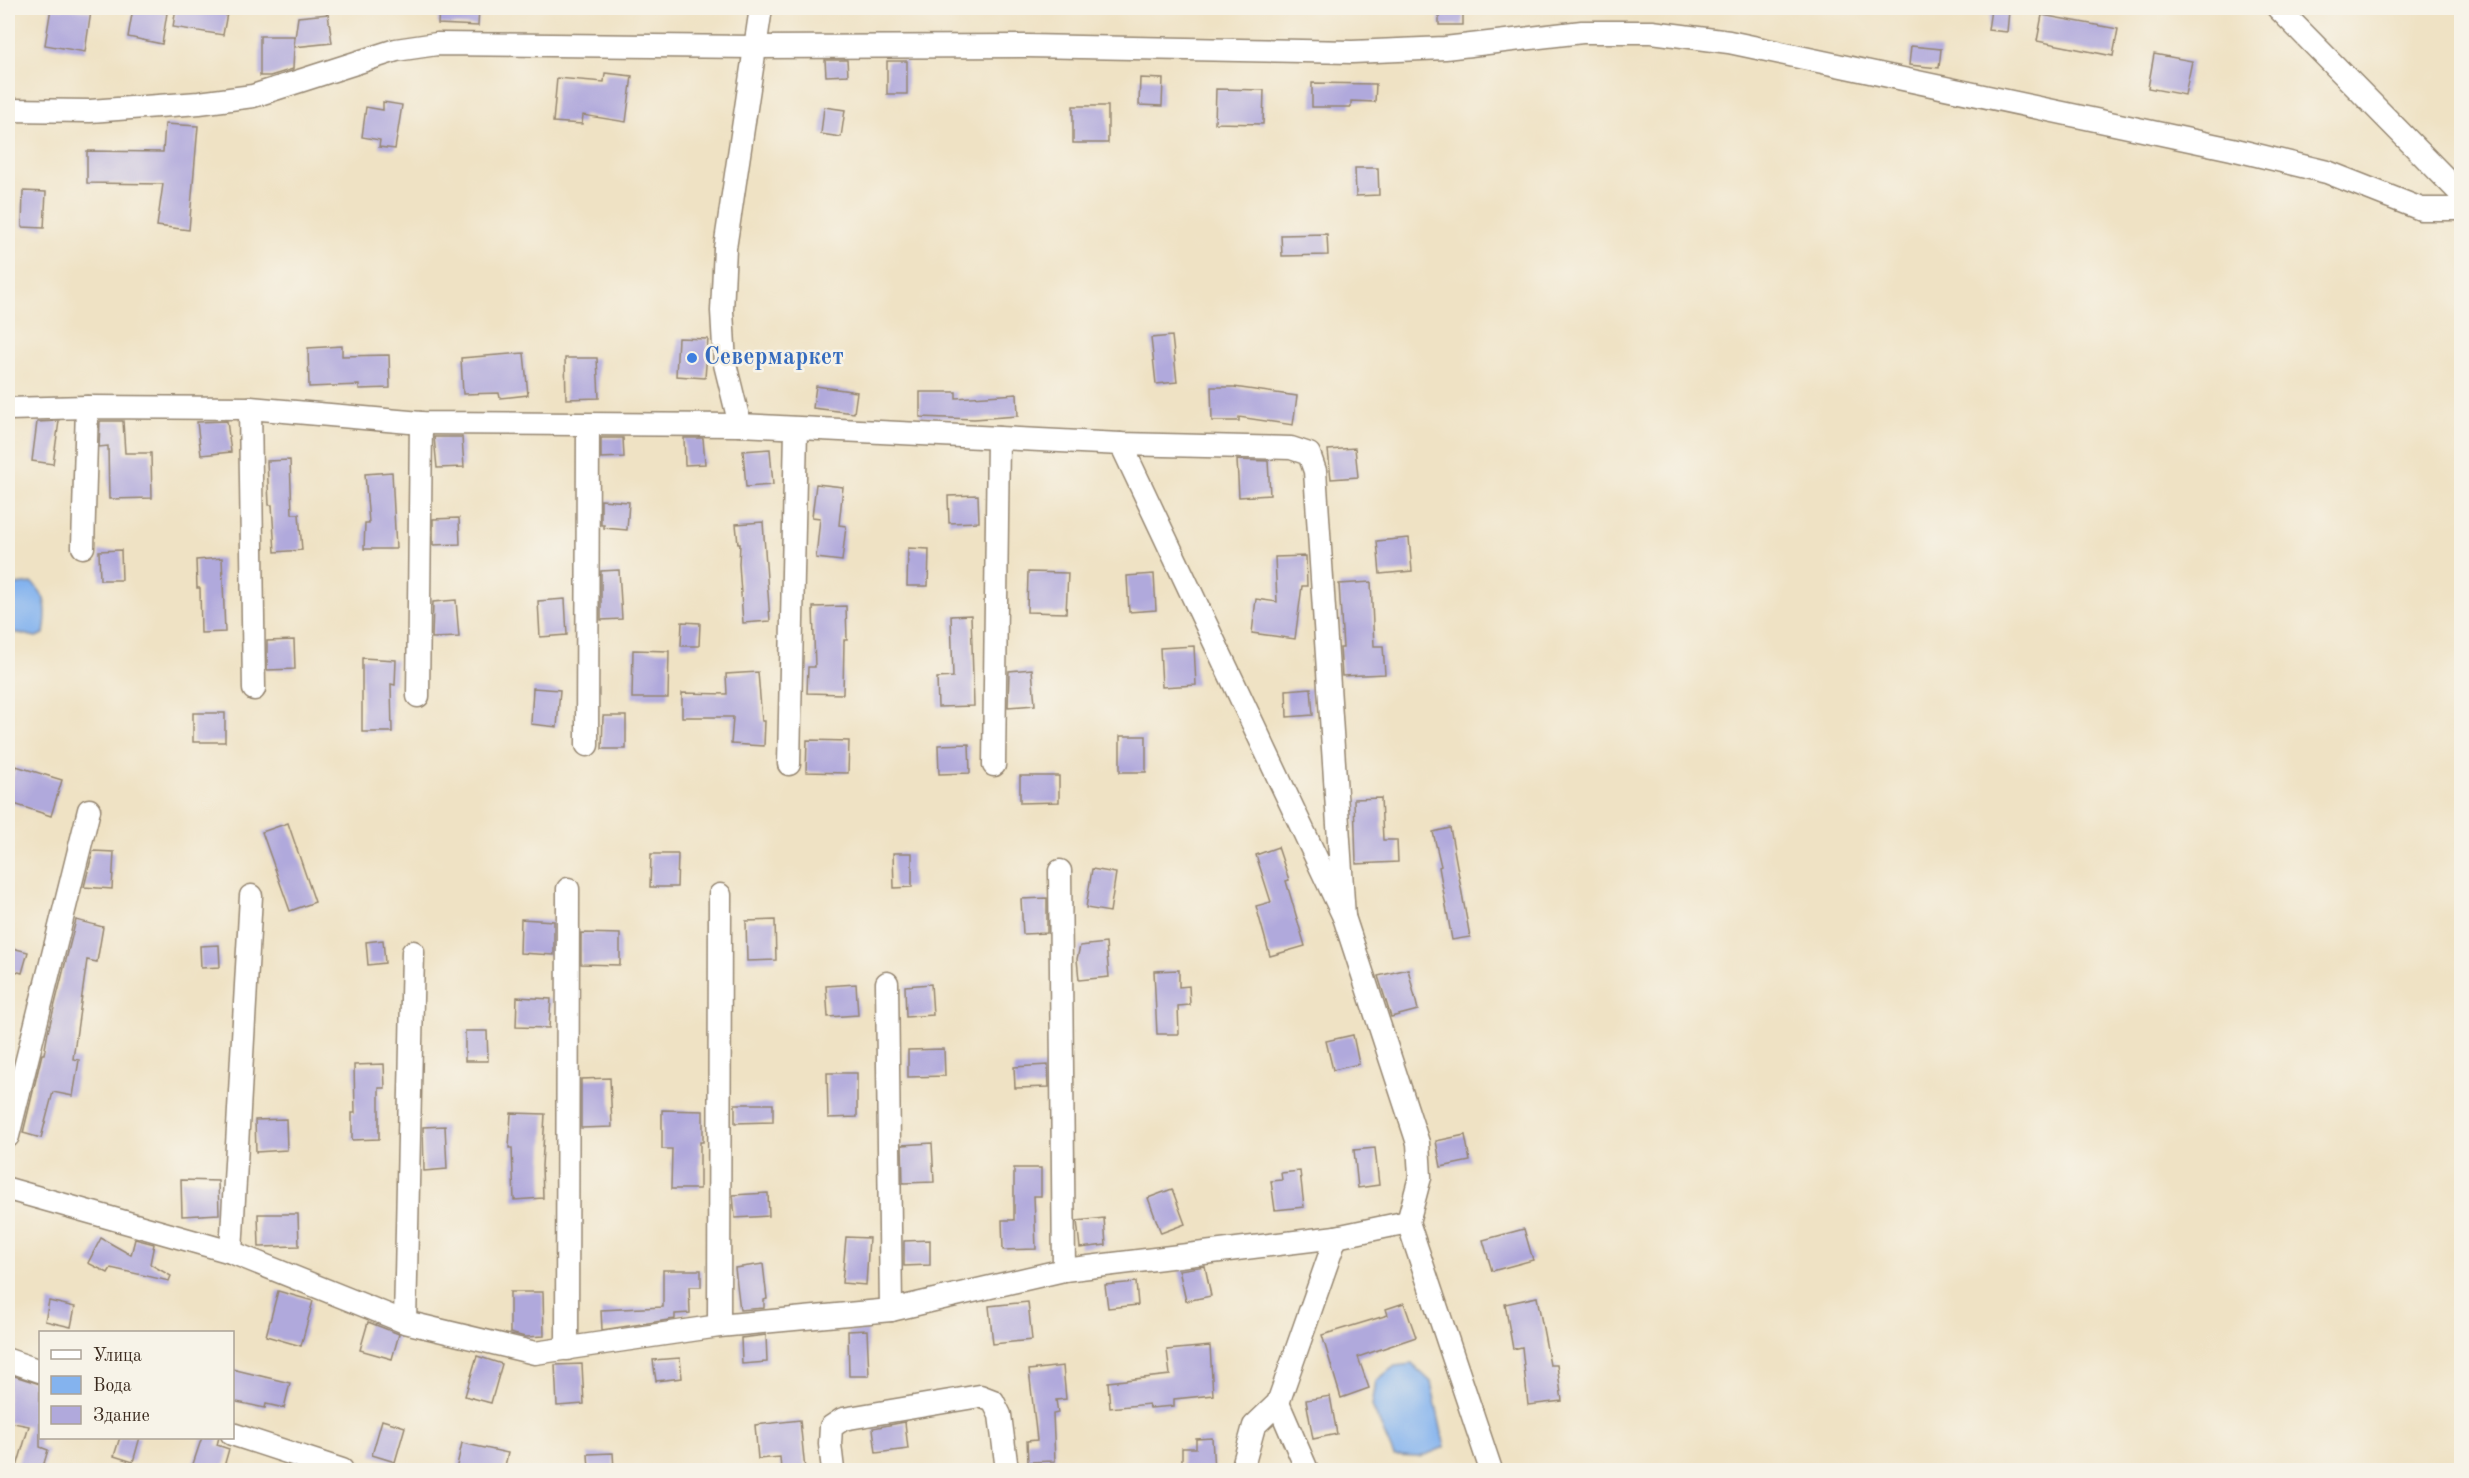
<svg xmlns="http://www.w3.org/2000/svg" width="2469" height="1478" viewBox="0 0 2469 1478" font-family="'Old Standard TT',serif">
  <style>
    .water { fill: #84b3ee; stroke: #606e86; stroke-width: 1.5 }
    .building { fill: #b0a9dc }
    .lines { fill: none; stroke-linecap: round; stroke-linejoin: round }
    .minor-casing { stroke: #958671; stroke-width: 25 }
    .minor { stroke: #fff; stroke-width: 22 }
    .shop-dot { fill: #3f7fe0; stroke: #f7f3e8; stroke-width: 2 }
    .labels { text-anchor: middle; dominant-baseline: central; stroke-width: 5; stroke-linejoin: round; paint-order: stroke }
    .shop-label { font-size: 24px; font-weight: bold; fill: #366cbe; stroke: #f7f3e8; text-anchor: start }
  </style>
  <rect width="100%" height="100%" fill="#f7f3e8"/>
  <filter id="ink" filterUnits="userSpaceOnUse"><feTurbulence type="fractalNoise" baseFrequency=".0167" numOctaves="2"/><feDisplacementMap in="SourceGraphic" scale="12" xChannelSelector="R" yChannelSelector="G"/><feConvolveMatrix kernelMatrix="1 2 1 2 8 2 1 2 1" color-interpolation-filters="sRGB"/></filter>
  <filter id="wash" filterUnits="userSpaceOnUse"><feTurbulence type="fractalNoise" baseFrequency=".008" numOctaves="4" result="noise"/><feDisplacementMap in="SourceGraphic" scale="24" xChannelSelector="R" yChannelSelector="G"/><feGaussianBlur stdDeviation="1.35" result="paint"/><feColorMatrix in="noise" values="0 0 0 0 0 0 0 0 0 0 0 0 0 0 0 0 0 1.4 0 .05"/><feComposite in="paint" operator="in"/></filter>
  <g filter="url(#wash)">
    <rect width="100%" height="100%" fill="#efe2c4"/>
    <!-- water -->
    <g class="water">
      <path d="M32,583C49,595 47,615 44,634L36,637L8,631V586Z"/>
      <path d="M1412,1364L1431,1382L1445,1447L1420,1457L1394,1456L1372,1406L1376,1381L1395,1366Z"/>
    </g>
    <g id="blocks">
      <!-- building -->
      <g class="building">
        <path d="M51,8L91,11L85,52L45,45Z"/>
        <path d="M133,8L167,13L162,44L128,37Z"/>
        <path d="M176,8H228L223,35L173,27Z"/>
        <path d="M439,8H479L478,26L438,24Z"/>
        <rect x="1439" y="8" width="24" height="17"/>
        <path d="M1991,9L2009,11L2007,32L1988,30Z"/>
        <path d="M328,14L332,43L294,47L293,69L270,76H260V36H294V45L298,17Z"/>
        <path d="M2042,15L2118,29L2113,56L2037,41Z"/>
        <path d="M1911,46L1941,49L1939,68L1909,65Z"/>
        <path d="M2154,54L2192,61L2185,95L2148,88Z"/>
        <path d="M825,60H847L848,75L826,76Z"/>
        <rect x="887" y="61" width="20" height="33"/>
        <path d="M605,73L632,76L626,122L583,115L582,124L553,122L557,78L604,82Z"/>
        <path d="M1140,78L1163,79L1162,106L1139,105Z"/>
        <path d="M1312,83L1376,84L1375,102L1351,101V107H1312Z"/>
        <path d="M1216,89L1264,90L1263,124L1215,123Z"/>
        <path d="M383,102L402,105L395,149L379,147L380,140L362,137L366,107L383,110Z"/>
        <rect x="1073" y="106" width="35" height="37"/>
        <path d="M824,107L845,110L841,137L821,134Z"/>
        <path d="M165,124L198,126L189,230L157,226L163,184L87,183V151L163,152Z"/>
        <path d="M1355,168H1378L1379,195L1356,196Z"/>
        <path d="M23,191L46,192L44,228L22,227Z"/>
        <path d="M1327,234L1328,255L1282,256L1281,235Z"/>
        <path d="M1172,336L1177,382L1156,384L1151,338Z"/>
        <path d="M678,338L708,339L705,378L676,376Z"/>
        <path d="M342,346V356L389,355L390,388L359,389V385L309,387L308,348Z"/>
        <path d="M524,353L528,395L500,398L499,393L463,394L461,358Z"/>
        <path d="M565,358H597L599,398L566,399Z"/>
        <path d="M816,386L857,392L854,413L813,408Z"/>
        <path d="M1211,387H1234L1297,396L1293,425L1239,417V421H1212Z"/>
        <path d="M920,392H956V398L1017,394L1018,416L974,419L920,417Z"/>
        <path d="M59,421L53,464L32,461L37,422Z"/>
        <path d="M100,421H123L125,453H151L152,498L109,499L108,446L99,447Z"/>
        <path d="M227,421L231,452L201,455L197,422Z"/>
        <path d="M434,437H462L464,467L437,468Z"/>
        <path d="M601,438H623L624,457L601,458Z"/>
        <path d="M684,438H703L705,464L685,465Z"/>
        <path d="M1355,448L1358,477L1331,479L1328,450Z"/>
        <path d="M770,449L773,485L746,487L743,451Z"/>
        <path d="M290,460L292,514H299L302,550L275,552L272,505H269L267,461Z"/>
        <path d="M1237,460L1268,461L1270,495L1239,497Z"/>
        <path d="M392,472L396,549H364L365,523H369L365,474Z"/>
        <path d="M816,484L843,487L839,525L846,526L842,561L816,558L820,518L812,517Z"/>
        <path d="M978,495L979,522L949,523L948,496Z"/>
        <path d="M601,500L629,502L627,530L604,528V525H601Z"/>
        <path d="M459,518L460,544L433,545V519Z"/>
        <path d="M763,522L770,621L743,623L739,564L740,544H738L736,524Z"/>
        <path d="M1409,538L1412,571L1380,574L1377,541Z"/>
        <path d="M908,548L929,549L928,586H907Z"/>
        <path d="M121,550L122,580H100L99,551Z"/>
        <path d="M1306,556L1307,586H1302L1295,639L1252,633L1256,599L1277,602L1275,557Z"/>
        <path d="M222,558L225,632L201,633L200,588H197L196,560Z"/>
        <path d="M619,570L622,619L601,620V571Z"/>
        <path d="M1028,572L1068,573L1066,613L1027,612Z"/>
        <path d="M1154,574L1156,610L1129,612L1127,576Z"/>
        <path d="M1371,582L1374,646H1383L1385,674L1342,676L1340,648H1343L1339,584Z"/>
        <path d="M565,599L567,635L540,637L538,601Z"/>
        <path d="M456,600L459,637L432,638L433,602Z"/>
        <path d="M846,606L847,640H844L843,694L807,693L808,667H815L813,607Z"/>
        <path d="M971,615L974,706L938,707L937,678L953,677L951,616Z"/>
        <path d="M682,622L700,623L699,646H681Z"/>
        <path d="M294,640L295,669L267,670V641Z"/>
        <path d="M1194,646L1196,685L1162,687L1160,648Z"/>
        <path d="M633,650L669,651L668,698H632Z"/>
        <path d="M362,658L396,660L395,685L391,684L392,732H362Z"/>
        <path d="M1032,669L1035,705L1008,707L1009,671Z"/>
        <path d="M758,672L762,721H765L764,746L731,744L733,717H682V693L727,694L726,674Z"/>
        <path d="M533,688L560,690L557,727L531,724Z"/>
        <path d="M1311,688L1313,715L1287,717L1286,690Z"/>
        <rect x="193" y="713" width="32" height="29"/>
        <path d="M603,716H626V749H602Z"/>
        <rect x="1120" y="736" width="26" height="36"/>
        <path d="M807,740L849,741L848,773L806,772Z"/>
        <path d="M969,744L970,773L939,774L938,745Z"/>
        <path d="M16,766L62,780L51,816L8,802V794Z"/>
        <path d="M1020,776H1059V802L1020,803Z"/>
        <path d="M1381,798L1383,840H1397L1398,862L1356,864L1354,799Z"/>
        <path d="M288,823L315,902L290,911L262,832Z"/>
        <path d="M1450,828L1470,937L1452,940L1439,867L1441,866L1433,832Z"/>
        <path d="M1278,847L1289,880L1286,881L1305,946L1270,956L1256,906L1271,902L1256,855Z"/>
        <path d="M93,851L114,852L112,889L84,887Z"/>
        <path d="M893,853H912V887L894,888Z"/>
        <path d="M651,854H678L677,887H650Z"/>
        <path d="M1092,869L1116,873L1110,912L1086,908Z"/>
        <path d="M1047,898V933L1023,934L1021,899Z"/>
        <path d="M521,919L554,921V955L520,953Z"/>
        <path d="M76,920L103,927L97,962L87,960L73,1059L79,1060L73,1096L53,1092L41,1138L23,1133L42,1054H44L48,1032Z"/>
        <path d="M775,920L776,960L747,961L746,921Z"/>
        <path d="M581,933L620,934V965L581,964Z"/>
        <path d="M383,940L385,963L368,965L366,942Z"/>
        <path d="M1106,943L1109,977L1079,980L1077,959L1080,946Z"/>
        <path d="M219,945L220,967L201,968L200,946Z"/>
        <path d="M8,947L28,952L22,973L8,969Z"/>
        <path d="M1408,969L1418,1010L1391,1017L1378,976Z"/>
        <path d="M1179,970V987L1189,986L1190,1005L1178,1006L1179,1034H1157L1154,971Z"/>
        <path d="M856,984L858,1015L828,1017L826,986Z"/>
        <path d="M931,984L933,1015L906,1017L905,986Z"/>
        <path d="M517,997L551,999L549,1028L516,1027Z"/>
        <path d="M465,1031H487L488,1061H465Z"/>
        <path d="M1353,1035L1359,1064L1333,1070L1326,1041Z"/>
        <path d="M944,1049L945,1076L908,1077V1050Z"/>
        <path d="M384,1064L385,1088H379V1139L352,1140V1113H355L354,1065Z"/>
        <path d="M1048,1065L1049,1087L1015,1088L1014,1067Z"/>
        <path d="M827,1073H857V1117L828,1118Z"/>
        <path d="M610,1078L612,1127L581,1128V1079Z"/>
        <path d="M735,1104H773V1122L735,1123Z"/>
        <path d="M662,1110L703,1111V1142H700V1189H671L672,1149H662Z"/>
        <path d="M511,1113L545,1114L542,1166L543,1198L514,1200L512,1148H509Z"/>
        <path d="M286,1119L287,1150L256,1152L255,1120Z"/>
        <path d="M445,1126L447,1169L424,1171L423,1127Z"/>
        <path d="M1465,1135L1470,1161L1441,1167L1436,1141Z"/>
        <path d="M932,1143L934,1182L903,1183L902,1145Z"/>
        <path d="M1375,1148L1379,1185L1358,1188L1354,1150Z"/>
        <path d="M1014,1168H1041V1196H1034L1036,1249L1003,1250L1002,1220H1014Z"/>
        <path d="M1300,1171L1304,1207L1275,1210L1271,1181L1282,1180L1281,1173Z"/>
        <path d="M181,1180L218,1181L219,1214L182,1216Z"/>
        <path d="M1172,1189L1185,1224L1161,1233L1148,1198Z"/>
        <path d="M768,1193L769,1216L735,1218L733,1195Z"/>
        <path d="M258,1214H298L299,1246L259,1247Z"/>
        <path d="M1104,1218L1106,1245L1080,1248L1077,1221Z"/>
        <path d="M1524,1229L1533,1260L1492,1271L1483,1240Z"/>
        <path d="M846,1237L869,1238L866,1285L842,1283Z"/>
        <path d="M101,1238L131,1255L135,1239L154,1244L150,1264L171,1276L169,1281L111,1268L108,1273L88,1263Z"/>
        <path d="M930,1240V1265L904,1266V1241Z"/>
        <path d="M763,1264L767,1299L764,1300V1308L740,1310L735,1268Z"/>
        <path d="M1205,1266L1211,1296L1186,1301L1179,1270Z"/>
        <path d="M663,1270H701V1287H689L690,1313L675,1314V1319L602,1330L601,1310L663,1307Z"/>
        <path d="M1136,1282L1138,1305L1108,1308L1105,1285Z"/>
        <path d="M278,1291L313,1301L301,1346L266,1336Z"/>
        <path d="M510,1292H543L544,1336L525,1337L510,1333Z"/>
        <path d="M1537,1297L1550,1365H1557L1562,1401L1528,1405L1522,1347L1513,1349L1505,1304Z"/>
        <path d="M49,1301L75,1307L71,1327L45,1321Z"/>
        <path d="M1028,1302L1032,1340L993,1344L989,1306Z"/>
        <path d="M1404,1303L1416,1337L1358,1357L1369,1388L1341,1398L1322,1335L1388,1315L1386,1309Z"/>
        <path d="M368,1322L399,1334L392,1359L360,1350Z"/>
        <path d="M867,1330L869,1376H849L848,1331Z"/>
        <path d="M766,1335L767,1362L742,1364L741,1338Z"/>
        <path d="M1210,1346L1213,1395L1174,1399V1406L1150,1408L1149,1404L1110,1408L1108,1382L1170,1375L1167,1350Z"/>
        <path d="M477,1356L502,1364L491,1403L465,1396Z"/>
        <path d="M680,1358L682,1378L656,1381L653,1360Z"/>
        <path d="M582,1364L584,1404L557,1406L555,1365Z"/>
        <path d="M1063,1366L1066,1399L1056,1400L1058,1413L1053,1414L1055,1461L1028,1462L1027,1441L1037,1440L1029,1370Z"/>
        <path d="M232,1369L290,1383L284,1408L266,1404L265,1408L232,1401Z"/>
        <path d="M8,1374L40,1384V1447L48,1450L42,1470H16L29,1426L8,1422Z"/>
        <path d="M1330,1396L1337,1434L1313,1439L1306,1400Z"/>
        <path d="M382,1420L405,1427L395,1462L372,1455Z"/>
        <path d="M800,1420L805,1470H781L780,1457L758,1459L755,1425Z"/>
        <path d="M905,1422L908,1449L876,1453L873,1428Z"/>
        <path d="M120,1437H140L133,1462L114,1456Z"/>
        <path d="M202,1437H219L217,1445L229,1449L223,1470H191Z"/>
        <path d="M1212,1438L1214,1470H1182V1448H1196V1439Z"/>
        <path d="M462,1443L508,1453L504,1470H456Z"/>
        <path d="M613,1453L614,1470H589L588,1454Z"/>
      </g>
    </g>
  </g>
  <g filter="url(#ink)">
    <use href="#blocks" fill-opacity="0" stroke="#958671" stroke-width="1.5"/>
    <g class="lines">
      <defs>
        <g id="minor">
          <path d="M2278,8L2462,195"/>
          <path d="M8,110L90,111L199,103L253,96L396,50L437,44L754,47L1027,46L1352,52L1445,48L1582,32H1652L1729,42L2232,149L2327,172L2421,209H2462"/>
          <path d="M250,408L254,689"/>
          <path d="M8,409L87,407L250,408L421,423L740,425L1121,444L1291,448L1309,454L1315,471L1344,917"/>
          <path d="M740,425L725,364L722,311L725,248L761,8"/>
          <path d="M1121,444L1344,917L1418,1143L1420,1177L1408,1222L1491,1470"/>
          <path d="M83,547L87,407"/>
          <path d="M418,696L421,423"/>
          <path d="M587,745L588,425"/>
          <path d="M789,764L796,429"/>
          <path d="M994,765L998,438"/>
          <path d="M1060,871L1064,1270"/>
          <path d="M887,983L891,1310"/>
          <path d="M8,1136L89,810"/>
          <path d="M8,1189L231,1252L405,1322L535,1353L719,1326L891,1310L1064,1270L1336,1237L1408,1222"/>
          <path d="M231,1252L251,896"/>
          <path d="M405,1322L413,952"/>
          <path d="M719,1326L720,895"/>
          <path d="M567,1349L568,889"/>
          <path d="M8,1360L40,1371"/>
          <path d="M1278,1403L1307,1470"/>
          <path d="M232,1434L342,1470"/>
          <path d="M833,1470L830,1444L831,1427L843,1419L980,1396L993,1401L1000,1415L1007,1470"/>
          <path d="M1242,1470L1254,1426L1278,1403L1336,1237"/>
        </g>
      </defs>
      <!-- minor casing -->
      <use href="#minor" class="minor-casing"/>
      <!-- minor -->
      <use href="#minor" class="minor"/>
    </g>
  </g>
  <!-- markers -->
  <circle class="shop-dot" cx="692" cy="358" r="6"/>
  <g class="labels">
    <!-- shop labels -->
    <g class="shop-label">
      <text x="704" y="358">Севермаркет</text>
    </g>
  </g>
  <!-- margin -->
  <rect width="2469" height="1478" fill="none" stroke="#f7f3e8" stroke-width="30"/>
  <!-- legend -->
  <rect x="39" y="1331" width="195" height="108" fill="#f7f3e8" stroke="#aca397" stroke-width="1.5"/>
  <rect x="51" y="1350" width="30" height="9" fill="#ffffff" stroke="#aca397" stroke-width="1.5"/>
  <text x="93" y="1361" font-size="18" fill="#3b2a1e">Улица</text>
  <rect x="51" y="1376" width="30" height="18" fill="#84b3ee" stroke="#aca397" stroke-width="1.5"/>
  <text x="93" y="1391" font-size="18" fill="#3b2a1e">Вода</text>
  <rect x="51" y="1406" width="30" height="18" fill="#b0a9dc" stroke="#aca397" stroke-width="1.5"/>
  <text x="93" y="1421" font-size="18" fill="#3b2a1e">Здание</text>
</svg>
